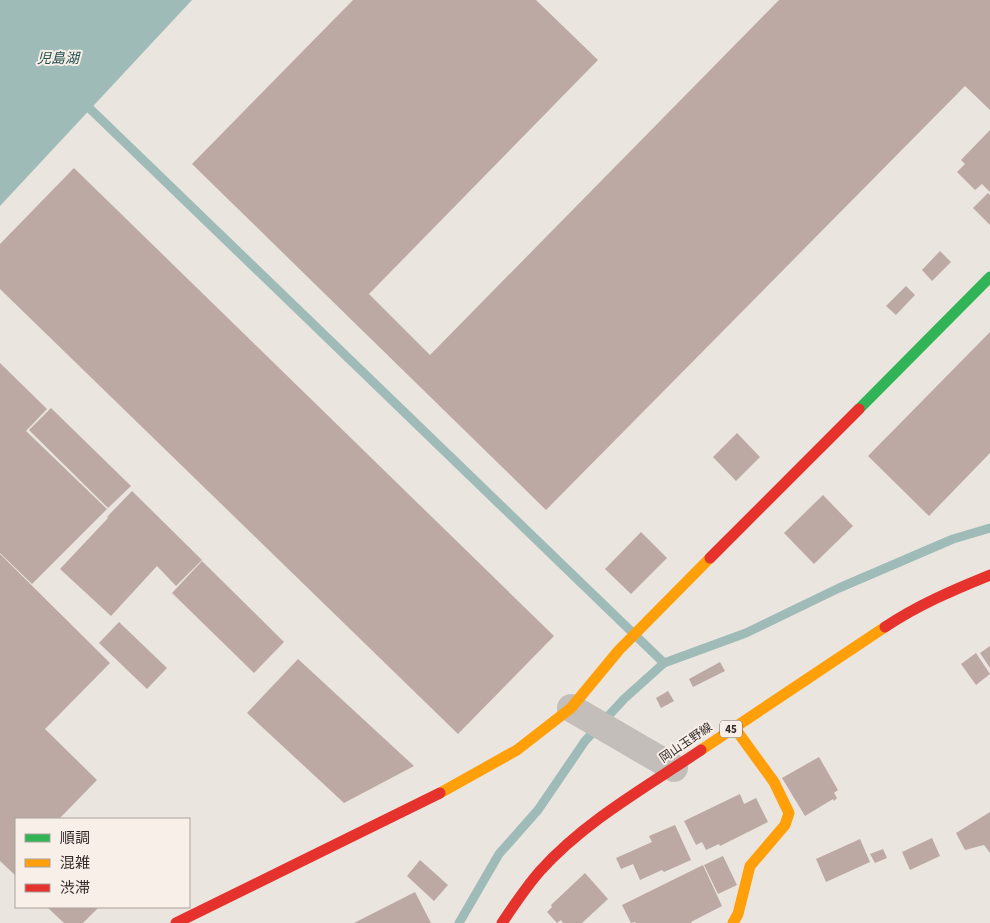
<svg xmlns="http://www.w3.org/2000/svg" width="990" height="923" viewBox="0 0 990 923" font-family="'Source Sans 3','Noto Sans JP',sans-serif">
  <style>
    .water { fill: #9fbbb8 }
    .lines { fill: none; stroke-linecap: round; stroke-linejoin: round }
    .stream { stroke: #9fbbb8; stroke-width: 9 }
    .building { fill: #bda9a4 }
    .street { stroke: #c4beba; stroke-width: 28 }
    .fast { stroke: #30b455; stroke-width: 11 }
    .slow { stroke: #ff9f0a; stroke-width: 11 }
    .jam { stroke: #e5322d; stroke-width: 11 }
    .labels { text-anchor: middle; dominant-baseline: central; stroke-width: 4; stroke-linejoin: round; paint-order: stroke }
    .shield { fill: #f7efe8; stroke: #6e6662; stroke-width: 1 }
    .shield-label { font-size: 11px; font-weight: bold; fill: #342b28 }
    .street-label { font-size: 12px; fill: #342b28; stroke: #f7efe8 }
    .water-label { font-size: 14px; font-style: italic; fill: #235150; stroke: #f7efe8 }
  </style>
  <rect width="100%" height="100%" fill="#ebe5e0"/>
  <!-- water -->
  <path class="water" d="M0,0H192L0,206Z"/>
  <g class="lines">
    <!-- stream -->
    <g class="stream">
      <path d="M82,101L664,663L746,633L839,588L953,539L990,528"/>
      <path d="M459,923L499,854L538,810L585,741L624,699L664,663"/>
    </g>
  </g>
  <!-- building -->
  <g class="building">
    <path d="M353,0H536L598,60L369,294L430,355L779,0H990V110L965,86L546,510L192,164Z"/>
    <path d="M990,130V192L982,184L975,190L957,172L965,164L961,160Z"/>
    <path d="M74,168L554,636L458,734L0,289V244Z"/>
    <path d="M988,193L990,195V225L973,208Z"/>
    <path d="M940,251L951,262L932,281L922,270Z"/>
    <path d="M906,286L915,295L896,315L886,306Z"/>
    <path d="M990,332V453L929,516L868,456Z"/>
    <path d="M0,363L47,409L26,431L107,509L32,584L0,553Z"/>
    <path d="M51,408L131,486L108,508L29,430Z"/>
    <path d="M737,433L760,457L736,481L713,457Z"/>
    <path d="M132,491L202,560L176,586L157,566L111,616L60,569L108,518L107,517Z"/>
    <path d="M823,495L853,526L814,564L784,533Z"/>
    <path d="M641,532L667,558L631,594L605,569Z"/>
    <path d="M0,554L110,663L45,729L97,780L59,819H16V876L0,861Z"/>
    <path d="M202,561L284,642L254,673L172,593Z"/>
    <path d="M119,622L167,668L147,689L99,643Z"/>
    <path d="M990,646V668L980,653Z"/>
    <path d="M976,653L990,674L976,685L961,664Z"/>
    <path d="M298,659L414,766L344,803L247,713Z"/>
    <path d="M720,662L725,671L693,687L689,679Z"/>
    <path d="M668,691L674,701L661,708L656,698Z"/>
    <path d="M819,757L838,790L834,793L837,798L834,801L833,799L805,816L782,778Z"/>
    <path d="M740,794L744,804L756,798L768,822L720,846L719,844L706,850L702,842L696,845L684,821Z"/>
    <path d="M990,812V853L984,845L965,850L956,833Z"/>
    <path d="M675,825L691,860L664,872L662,870L640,880L633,864L621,869L616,858L652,842L649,836Z"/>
    <path d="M932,838L940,856L910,870L902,852Z"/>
    <path d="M860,839L870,862L826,882L816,859Z"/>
    <path d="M883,849L887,858L875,863L870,854Z"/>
    <path d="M723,856L737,885L718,894L704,865Z"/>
    <path d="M420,860L448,885L434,901L407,876Z"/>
    <path d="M703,865L722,906L691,922L692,923H636L635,922L631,923L622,905Z"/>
    <path d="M585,873L608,899L582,923H563L561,920L557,923L547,912L552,907L551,905Z"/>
    <path d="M415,892L431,923H354Z"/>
    <path d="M47,907H99L83,923H64Z"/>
  </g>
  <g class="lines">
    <!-- street -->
    <path class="street" d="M571,708L674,768"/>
    <!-- fast -->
    <path class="fast" d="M859,409L990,277"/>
    <!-- slow -->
    <g class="slow">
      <path d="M701,750L885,627"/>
      <path d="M440,793L517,750L571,708L619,650L710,558"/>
      <path d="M733,923L738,914L750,866L785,825L789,813L774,782L734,727"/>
    </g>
    <!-- jam -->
    <g class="jam">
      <path d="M710,558L859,409"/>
      <path d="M885,627C918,605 953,590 990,575"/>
      <path d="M176,923L440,793"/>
      <path d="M502,923C514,905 526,887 540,871C585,821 646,787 701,750"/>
    </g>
  </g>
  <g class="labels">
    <!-- shield labels -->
    <rect class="shield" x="720" y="720.5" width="22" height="17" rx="4"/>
    <g class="shield-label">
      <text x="731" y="729">45</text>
    </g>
    <!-- street labels -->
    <g class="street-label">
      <text transform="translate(686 743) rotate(-34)">岡山玉野線</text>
    </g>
    <!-- water labels -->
    <g class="water-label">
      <text x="58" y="59">児島湖</text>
    </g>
  </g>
  <!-- legend -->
  <rect x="15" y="818" width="175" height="90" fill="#f7efe8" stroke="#a9a19b"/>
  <rect x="25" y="834" width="25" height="8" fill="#30b455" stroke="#a9a19b"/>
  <text x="60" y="843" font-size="15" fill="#342b28">順調</text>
  <rect x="25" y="859" width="25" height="8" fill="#ff9f0a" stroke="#a9a19b"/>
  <text x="60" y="868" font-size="15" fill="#342b28">混雑</text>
  <rect x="25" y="884" width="25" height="8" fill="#e5322d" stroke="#a9a19b"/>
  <text x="60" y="893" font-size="15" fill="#342b28">渋滞</text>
</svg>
